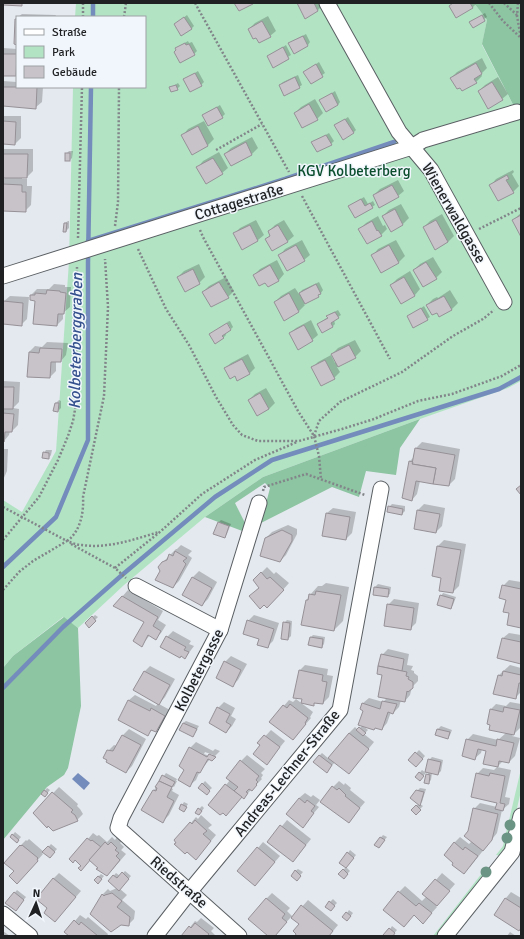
<svg xmlns="http://www.w3.org/2000/svg" width="524" height="939" viewBox="0 0 524 939" font-family="Signika,sans-serif">
  <style>
    .green { fill: #b2e4c4 }
    .forest { fill: #8dc4a1 }
    .water { fill: #748cbb }
    .shadow { fill: #0003; fill-rule: evenodd }
    .lines { fill: none; stroke-linecap: round; stroke-linejoin: round }
    .stream { stroke: #748cbb; stroke-width: 4.5 }
    .building { fill: #c8c3c9; stroke: #969197 }
    .street-casing { stroke: #5a5f63; stroke-width: 17 }
    .path { stroke: #828589; stroke-width: 2.5; stroke-dasharray: 2 2; stroke-linecap: butt }
    .street { stroke: #fff; stroke-width: 15 }
    .tree { fill: #6c9485 }
    .labels { text-anchor: middle; dominant-baseline: central; stroke-width: 3; stroke-linejoin: round; paint-order: stroke }
    .park-label { font-size: 15px; fill: #0a4e2e; stroke: #f1f6fc }
    .street-label { font-size: 15px; fill: #1f2123; stroke: #f1f6fc }
    .water-label { font-size: 16px; font-style: italic; fill: #34518e; stroke: #f1f6fc }
  </style>
  <rect width="100%" height="100%" fill="#e4e9ef"/>
  <!-- green -->
  <g class="green">
    <path d="M76,3H474L487,20L482,45L521,120V381L508,388L420,419L263,477L205,517L124,585L78,628L63,617L13,656L3,668V500L22,512L56,451L69,261L73,87H145V17H75Z"/>
    <path d="M521,769V791L508,847L501,856L496,855L503,846Z"/>
    <path d="M486,868L488,872L438,936H433Z"/>
  </g>
  <!-- forest -->
  <g class="forest">
    <path d="M474,3H521V120L482,44L487,20Z"/>
    <path d="M420,419L400,448L396,475L366,471L359,497L332,487L261,523L270,488L265,483L235,503L246,525L245,532L205,517L263,477Z"/>
    <path d="M64,617L78,628L81,706L68,768L64,775L47,787L3,840V668L13,656Z"/>
  </g>
  <!-- water -->
  <path class="water" d="M78,773L90,783L84,790L72,779Z"/>
  <!-- shadow -->
  <g class="shadow">
    <path d="M298,3H323V5L318,10Z"/>
    <path d="M453,3H477L473,7L457,16Z"/>
    <path d="M485,13L487,17L473,27L470,22Z"/>
    <path d="M22,14L56,15L55,17H18Z"/>
    <path d="M187,15L194,26L191,29L178,22Z"/>
    <path d="M268,16L276,31L270,36L249,29L255,23Z"/>
    <path d="M306,34L310,42L308,45L289,43Z"/>
    <path d="M188,41L189,43L192,42L197,51L194,54L177,50L176,48Z"/>
    <path d="M286,45L291,55L273,66L268,56Z"/>
    <path d="M3,48L17,49V74L16,75H3Z"/>
    <path d="M482,58L487,68L481,74L482,76L476,82L460,86L451,78L457,72Z"/>
    <path d="M319,62L325,73L311,83L304,72Z"/>
    <path d="M198,71L204,82L201,85L185,79Z"/>
    <path d="M298,75L302,85L299,87L280,85L283,82Z"/>
    <path d="M498,77L508,94L502,99L479,91L485,85Z"/>
    <path d="M3,81L17,82V87H43L42,102L36,107L3,106Z"/>
    <path d="M178,83L180,86L177,89L170,88Z"/>
    <path d="M335,91L340,102L338,105L321,100Z"/>
    <path d="M315,99L323,113L317,119L295,113L301,107Z"/>
    <path d="M220,105L225,114L222,117L203,115Z"/>
    <path d="M3,116H21V138L15,144L3,143Z"/>
    <path d="M348,117L356,130L353,133L336,125Z"/>
    <path d="M204,121L214,139L208,145L192,153L183,135L188,129Z"/>
    <path d="M329,133L334,141L331,144L313,142Z"/>
    <path d="M252,137L258,148L252,154L231,165L225,154L231,148Z"/>
    <path d="M3,149H33V171L27,177H22V179H27V186H32L31,205L25,211L3,210V180L6,177H3Z"/>
    <path d="M69,151H73L72,158L70,160L66,154Z"/>
    <path d="M219,152L228,168L222,173L198,167L203,161Z"/>
    <path d="M513,170L514,172L512,174L519,186L513,192L491,185L496,179Z"/>
    <path d="M398,180L404,191L398,196L374,195L380,189Z"/>
    <path d="M364,197L368,204L373,201L375,205L372,207L349,206Z"/>
    <path d="M401,204L409,218L403,224L391,230L383,216L389,210Z"/>
    <path d="M521,213V235L513,220Z"/>
    <path d="M442,214L454,236L448,242L436,248L424,227L430,221Z"/>
    <path d="M378,216L383,226L385,225L387,229L381,235L360,229L366,223Z"/>
    <path d="M256,220L264,235L258,240L242,249L234,234L240,228Z"/>
    <path d="M284,220L294,236L288,241L266,239L271,235L269,231L275,225Z"/>
    <path d="M68,221H69V228L66,231L65,223Z"/>
    <path d="M302,240L310,255L304,260L280,255L285,249Z"/>
    <path d="M396,240L405,256L399,262L382,271L373,255L378,249Z"/>
    <path d="M433,257L442,272L436,278L414,270L420,264Z"/>
    <path d="M277,260L284,274L279,280L268,286L266,281L254,275L260,269Z"/>
    <path d="M199,264L205,277L199,283L178,277L184,271Z"/>
    <path d="M410,271L420,289L415,295L401,303L391,285L397,279Z"/>
    <path d="M226,277L234,291L228,297L203,292L209,286Z"/>
    <path d="M319,282L323,290L321,293L304,304L305,305L299,311L284,319L275,302L281,296L295,288L299,294L302,290Z"/>
    <path d="M54,284L65,285V287H71L70,307L63,313V319L57,325L31,295L37,289H49Z"/>
    <path d="M450,290L458,303L452,309L439,316L437,312L427,305L433,299L437,297L438,298Z"/>
    <path d="M10,296L29,297L27,319L22,324L3,323V302Z"/>
    <path d="M424,306L430,317L427,319L408,317Z"/>
    <path d="M338,310L341,315L334,320L335,324L333,326L318,324L328,317L330,314Z"/>
    <path d="M311,320L318,335L312,340L290,333L296,328Z"/>
    <path d="M230,321L233,327L231,329L227,322Z"/>
    <path d="M226,324L230,330L225,333L226,335L223,338L210,334Z"/>
    <path d="M355,340L361,351L355,357L337,367L340,372L334,378L312,368L318,362L331,355L335,363L337,362L332,354L338,348Z"/>
    <path d="M47,342L68,343L66,355L61,361H56V371L50,377L29,352L35,346L42,347Z"/>
    <path d="M248,354L255,368L250,373L235,375L225,368L231,363Z"/>
    <path d="M3,381L20,382L19,402L13,408L19,409L18,425L12,431H10L9,435L4,441Z"/>
    <path d="M266,388L275,403L269,409L258,415L249,400L255,394Z"/>
    <path d="M59,400L61,401V408L58,411L54,410L56,403Z"/>
    <path d="M422,442L460,449L455,479L449,485L420,481L417,494L412,500L410,461L414,457L416,448Z"/>
    <path d="M3,449H8L7,471L3,480Z"/>
    <path d="M46,450H52L51,455L49,458L44,453Z"/>
    <path d="M392,504L405,506V511L402,514L389,507Z"/>
    <path d="M424,504L445,508L442,526L436,532L418,510Z"/>
    <path d="M333,508L356,512L352,533L346,539L327,513Z"/>
    <path d="M221,520L231,524L227,534L225,537L218,523Z"/>
    <path d="M288,525L297,529V534L286,555L280,561L266,538L272,532Z"/>
    <path d="M444,540L466,544L459,586L453,592L442,577L438,546Z"/>
    <path d="M181,545L192,551L188,555L192,558L179,581L173,587L161,571L162,563L176,549H177Z"/>
    <path d="M267,567L274,574L276,572L289,583L273,601L256,590L260,587L254,580Z"/>
    <path d="M199,571L217,582L208,599L202,605L183,595L193,577Z"/>
    <path d="M509,580L521,582V627L511,612L503,586Z"/>
    <path d="M326,583L349,587L343,621L334,630L307,600L310,595L318,586H322Z"/>
    <path d="M378,584L391,587L390,594L387,596L374,594L375,587Z"/>
    <path d="M128,590L163,611L158,620L166,625L161,633L155,638L150,635L142,645L145,621L115,605Z"/>
    <path d="M443,593L456,597L453,605L451,608L441,596Z"/>
    <path d="M394,599L419,603L416,623L410,629L388,605Z"/>
    <path d="M95,615L98,617L89,626L86,623Z"/>
    <path d="M254,615L279,623L273,641L267,647L260,639L248,621Z"/>
    <path d="M287,620L292,621L291,636L288,639L284,623Z"/>
    <path d="M173,631L191,641L189,644L194,646L185,658L167,637Z"/>
    <path d="M509,633L521,635V663L503,638Z"/>
    <path d="M313,635L325,637L324,644L322,647L311,637Z"/>
    <path d="M388,649L409,654L407,665L413,666L411,670L414,671V673L418,676V681L412,687L410,695L405,701L401,700L399,707L393,713L391,712L387,723L382,729L363,726L368,730L364,734L374,742L349,773L335,762L329,769L319,756L322,753L329,759L349,733L355,727L358,730L363,725L365,710L361,709L363,703L369,698L383,702L387,698L382,655Z"/>
    <path d="M231,656L247,664L238,680L232,686L225,662Z"/>
    <path d="M305,665L328,669L327,675L333,676L329,697L323,703L316,702L313,705L299,671Z"/>
    <path d="M510,665L521,668V692L515,698L499,675Z"/>
    <path d="M150,666L175,679L165,697L159,704L170,710L161,725L156,731L153,729L148,734L119,719L129,700L135,695L156,706L158,703L134,689L145,671Z"/>
    <path d="M296,699L313,712L310,717L311,718L298,733L270,722L289,700L293,702Z"/>
    <path d="M224,702L235,708L231,716L236,719L232,726L226,732L218,708Z"/>
    <path d="M510,702L521,704L520,728L512,736L520,738L515,756L509,762L503,761L498,766L487,751L482,749L481,753L475,758L467,740L473,734L498,740L506,733L490,710L496,704L506,706Z"/>
    <path d="M186,721L199,726L193,736L183,723Z"/>
    <path d="M441,726L452,730L450,735L448,738L437,735L438,729Z"/>
    <path d="M129,729L146,739L132,766L126,772L108,751L114,745L117,746L123,735Z"/>
    <path d="M271,730L285,741L272,757L259,743Z"/>
    <path d="M196,742L213,751L215,749L220,751L212,759H210L200,771L196,780L190,785L185,770L190,748ZM205,752L213,755L212,757L204,754Z"/>
    <path d="M419,750L425,756L419,763L410,760Z"/>
    <path d="M247,755L265,769L261,773L263,775L261,778L262,779L244,797L242,796L210,805L230,780L241,761Z"/>
    <path d="M432,757L443,760L441,771L438,774L432,773L431,780L428,783L427,775L429,772V760Z"/>
    <path d="M497,767L511,770L505,797L510,798L509,804L502,810L497,833L470,867L454,843L460,837L469,844L472,841L469,832L474,809L480,803L497,807L498,802L477,774L483,768L494,770Z"/>
    <path d="M422,770L426,773L422,777H416Z"/>
    <path d="M166,773L177,779L176,781H177L174,787L162,781V784L173,789L172,791L179,795L169,815L163,821L154,790Z"/>
    <path d="M205,781L212,788L206,793L200,787Z"/>
    <path d="M339,781L344,785L345,783L351,788L350,790L365,802L348,822L333,787Z"/>
    <path d="M59,787L78,804L77,806L80,809L83,814L77,820L34,813Z"/>
    <path d="M47,788L50,790L45,796L42,794Z"/>
    <path d="M420,788L426,789L422,802L420,804L423,806L416,813L413,810L418,804L417,791Z"/>
    <path d="M305,793L311,797L313,795L320,800L316,805L319,807L308,820L299,798Z"/>
    <path d="M184,802L188,804L184,810L182,805Z"/>
    <path d="M202,806L204,808L202,811L199,809Z"/>
    <path d="M201,815L212,825L208,828L216,835L201,853L191,823L196,817L198,819Z"/>
    <path d="M287,820L311,839L293,861L269,842Z"/>
    <path d="M15,832L21,837L17,842L11,837Z"/>
    <path d="M93,833L97,836L99,835L107,842L112,837L115,840L117,837L122,841L120,843L124,847L121,850L126,854L113,869L99,868L90,859L82,865L88,839Z"/>
    <path d="M383,835L387,837L379,847L375,844Z"/>
    <path d="M29,839L44,852L51,844L57,849L50,857L43,851L42,853L43,854L23,877L15,871L20,846L26,840L27,841Z"/>
    <path d="M263,842L280,856L255,885L258,848Z"/>
    <path d="M350,850L356,855L346,867L350,871L344,877L340,873L346,867L348,853Z"/>
    <path d="M298,869L303,872L297,879L295,871Z"/>
    <path d="M125,871L131,876L120,889L127,895L122,900L135,911L134,919L128,925L102,895L108,889L110,891L117,888L109,881L116,873L120,876Z"/>
    <path d="M59,873L81,891L55,921L49,908L53,879Z"/>
    <path d="M442,873L455,884L436,906L437,907L429,916L414,915L399,892L405,886L422,901L426,897L424,894Z"/>
    <path d="M101,874L104,876L98,883L95,880Z"/>
    <path d="M17,890L26,897L18,907L7,902Z"/>
    <path d="M511,892L521,898V928L495,915L506,898Z"/>
    <path d="M272,893L290,908L287,911L293,917L308,900L338,925L329,936H296L300,924L291,917L274,936H269L266,899Z"/>
    <path d="M333,899L337,903L333,907L330,902Z"/>
    <path d="M349,910L353,913L350,917L347,913Z"/>
    <path d="M80,915L86,919L88,917L108,934L107,936H71L75,921Z"/>
    <path d="M201,918L214,928L211,931L216,936H183L195,921L197,922Z"/>
    <path d="M392,926L397,930L392,936H386Z"/>
    <path d="M3,931L10,936H3Z"/>
    <path d="M510,932L516,936H507Z"/>
  </g>
  <g class="lines">
    <!-- stream -->
    <g class="stream">
      <path d="M93,17V3"/>
      <path d="M88,241L285,179L394,142"/>
      <path d="M3,567L56,517L88,440V263L91,87"/>
      <path d="M3,688L63,627L122,575L215,497L272,460L499,389L521,377"/>
    </g>
  </g>
  <!-- building -->
  <g class="building">
    <path d="M3,3H22V6L3,5Z"/>
    <path d="M234,3H252L253,4L239,11Z"/>
    <path d="M297,3H314L318,11L305,19Z"/>
    <path d="M453,3H470L473,8L456,18L449,6Z"/>
    <path d="M482,15L485,21L473,28L469,22Z"/>
    <path d="M184,17L192,29L181,36L174,24Z"/>
    <path d="M15,19H17V45L14,44Z"/>
    <path d="M262,21L271,37L259,43L256,38L253,39L248,29Z"/>
    <path d="M303,36L308,46L294,54L288,43Z"/>
    <path d="M185,43L186,45L189,44L195,55L180,63L174,52L176,50L175,48Z"/>
    <path d="M283,47L289,59L273,68L267,56Z"/>
    <path d="M3,54H17L16,76H3Z"/>
    <path d="M476,63L482,74L474,79L477,83L462,91L460,88L457,89L450,78Z"/>
    <path d="M316,64L323,77L311,84L303,72Z"/>
    <path d="M195,73L202,86L190,92L183,79Z"/>
    <path d="M295,77L300,88L284,96L279,85Z"/>
    <path d="M492,82L503,100L488,109L478,91Z"/>
    <path d="M176,85L178,90L171,92L169,87Z"/>
    <path d="M3,87H37L36,109L3,106Z"/>
    <path d="M332,93L338,105L326,112L319,100Z"/>
    <path d="M309,104L318,120L302,128L294,113Z"/>
    <path d="M217,107L223,118L208,126L202,115Z"/>
    <path d="M345,119L354,133L343,140L334,125Z"/>
    <path d="M3,121L16,122L15,145L3,144Z"/>
    <path d="M198,126L208,146L192,155L181,135Z"/>
    <path d="M326,135L332,145L317,152L311,142Z"/>
    <path d="M246,142L252,155L231,166L224,154Z"/>
    <rect x="65" y="153" width="5" height="8"/>
    <path d="M3,154H28L27,178H3Z"/>
    <path d="M213,158L223,174L206,184L196,167Z"/>
    <path d="M507,175L509,179L506,180L514,193L498,201L489,185Z"/>
    <path d="M3,184L22,185V192H26V212L3,211Z"/>
    <path d="M392,185L399,197L379,208L373,195Z"/>
    <path d="M361,199L365,206L370,203L373,208L355,218L348,206Z"/>
    <path d="M395,209L403,225L391,232L382,216Z"/>
    <path d="M521,215V237L512,220Z"/>
    <path d="M436,220L448,242L435,250L423,227Z"/>
    <path d="M372,221L377,231L378,230L382,236L367,244L358,229Z"/>
    <path d="M64,223H67L66,232H63Z"/>
    <path d="M250,225L258,241L242,250L233,233Z"/>
    <path d="M278,225L288,242L272,251L265,239L270,236L268,231Z"/>
    <path d="M296,245L305,261L287,271L278,255Z"/>
    <path d="M389,245L399,263L381,273L371,255Z"/>
    <path d="M426,262L437,279L423,287L413,270Z"/>
    <path d="M270,265L279,281L268,287L265,283L259,286L253,275Z"/>
    <path d="M193,269L200,284L185,292L177,277Z"/>
    <path d="M404,277L415,296L401,304L390,285Z"/>
    <path d="M219,282L229,298L211,307L202,292Z"/>
    <path d="M316,284L321,294L318,295L319,297L305,304L299,293Z"/>
    <path d="M47,290L60,291V292L66,293L64,314H58L57,326L33,324L35,301L30,300V295H35V293L46,294Z"/>
    <path d="M289,293L299,312L284,321L274,302Z"/>
    <path d="M444,296L452,310L439,317L437,313L432,315L426,305Z"/>
    <path d="M3,301L23,303L22,326L3,324Z"/>
    <path d="M421,308L428,320L413,328L407,316Z"/>
    <path d="M335,312L339,318L331,323L333,327L322,333L317,324L328,318L326,316Z"/>
    <path d="M227,323L231,330L222,336L224,338L215,344L209,334Z"/>
    <path d="M304,325L313,341L298,350L289,333Z"/>
    <path d="M349,345L356,358L338,367L331,354Z"/>
    <path d="M40,348L62,349L61,362H51L50,378L27,377L29,352L39,353Z"/>
    <path d="M242,359L250,374L237,381L235,376L230,379L224,368Z"/>
    <path d="M325,360L335,379L321,386L311,367Z"/>
    <path d="M3,387H14L13,409H3Z"/>
    <path d="M260,393L269,409L257,416L248,400Z"/>
    <path d="M55,403H59L58,412L53,411Z"/>
    <path d="M3,413L14,414L12,432H5L4,442Z"/>
    <path d="M415,448L455,455L449,486L433,484L436,468L412,464Z"/>
    <path d="M43,452L49,453V459L42,458Z"/>
    <path d="M409,461L413,462L412,464L436,468L433,484L416,481L412,501L402,498Z"/>
    <path d="M521,485V495L516,489Z"/>
    <path d="M388,506L403,509L402,515L387,512Z"/>
    <path d="M417,510L440,514L436,533L414,529Z"/>
    <path d="M326,513L350,517L346,540L322,536Z"/>
    <path d="M218,522L229,526L225,538L213,534Z"/>
    <path d="M282,530L292,535V541L280,562L260,556L265,538Z"/>
    <path d="M437,546L461,550L453,593L439,591L441,578L432,576Z"/>
    <path d="M175,551L187,558L183,561L186,564L173,588L155,580L160,571L158,567L162,562L167,560L169,554L173,556Z"/>
    <path d="M261,572L267,579L270,577L284,590L267,608L264,605L260,609L249,596L259,588L253,580Z"/>
    <path d="M192,577L212,588L202,606L182,595Z"/>
    <path d="M502,585L521,589V628L507,625L509,613L503,612L506,600L499,598Z"/>
    <path d="M374,587L389,589L388,597L373,595Z"/>
    <path d="M316,591L341,595L334,631L301,625L306,600H308L309,594L315,595Z"/>
    <path d="M440,595L454,599L451,609L437,605Z"/>
    <path d="M122,596L158,617L153,626L161,631L156,640L148,635L142,647L133,641L144,622L113,606Z"/>
    <path d="M387,604L414,608L411,630L384,626Z"/>
    <path d="M92,616L96,621L89,628L85,623Z"/>
    <path d="M247,620L274,629L268,648L257,645L259,639L243,634Z"/>
    <path d="M283,622L290,623L288,640L281,639Z"/>
    <path d="M166,636L186,647L184,650L189,652L185,659L181,656L180,658L160,647Z"/>
    <path d="M310,637L323,639L322,648L308,645Z"/>
    <path d="M502,638L521,642V664L497,658Z"/>
    <path d="M381,654L404,659L402,671L378,666Z"/>
    <path d="M224,661L241,670L233,687L216,678Z"/>
    <path d="M378,666L407,672L406,676L409,677L408,679L413,682V688L408,692L407,691L405,702L378,697L382,675L377,674Z"/>
    <path d="M299,670L323,675L322,681L327,682L323,704L314,703V706L301,703L302,699L293,698Z"/>
    <path d="M144,671L170,685L159,705L133,690Z"/>
    <path d="M503,671L521,675V683H519L516,699L493,694L498,675L502,676Z"/>
    <path d="M128,700L150,711L151,708L165,716L156,732L151,730L148,736L118,720Z"/>
    <path d="M382,701L397,704L393,714L388,712L382,730L375,728L374,730L358,725L363,711L360,709L362,703L380,709Z"/>
    <path d="M290,704L308,718L305,723L306,724L293,740L269,722L283,705L287,708Z"/>
    <path d="M217,707L230,714L226,722L231,725L226,733L209,723Z"/>
    <path d="M504,707L520,710L514,735L489,730L490,725L487,724L490,709L503,712Z"/>
    <path d="M183,723L197,729L193,737L179,730Z"/>
    <path d="M359,727L366,733L363,736L356,730Z"/>
    <path d="M437,729L450,732L448,739L435,735Z"/>
    <path d="M349,733L369,749L349,774L328,758Z"/>
    <path d="M122,735L141,745L126,773L106,762L107,760L103,758L107,750L113,751Z"/>
    <path d="M264,735L280,747L267,765L253,754L260,745L257,743Z"/>
    <path d="M466,739L496,746L497,739L514,743L509,763L499,761L498,767L483,764L486,751L478,749L475,760L462,756Z"/>
    <path d="M189,747L207,757L209,754L216,757L212,761L208,759L200,773L197,772L190,787L178,780L184,770L179,766Z"/>
    <path d="M415,752L423,759L416,767L408,760Z"/>
    <path d="M319,755L332,765L327,773L313,762Z"/>
    <path d="M428,759L441,762L438,775L425,772Z"/>
    <path d="M240,760L259,776L256,780L258,782L256,784L257,785L252,791L249,789L246,792L248,793L244,799L234,791L238,787L226,778Z"/>
    <path d="M419,772L424,776L420,781L415,777Z"/>
    <path d="M476,773L489,776L490,773L505,776L500,803L505,804L503,811L495,809L497,803L471,797Z"/>
    <path d="M426,774L430,775L429,784L424,783Z"/>
    <path d="M162,775L175,782L172,787L159,781Z"/>
    <path d="M159,781L172,787L167,797L174,801L163,823L141,810L153,790L156,791L157,788L155,787Z"/>
    <path d="M202,783L210,791L207,795L198,788Z"/>
    <path d="M225,784L242,797L226,816L223,813L220,815L208,805Z"/>
    <path d="M332,786L337,790L339,788L346,795L345,796L360,808L349,823L320,802Z"/>
    <path d="M44,790L48,793L45,797L41,794Z"/>
    <path d="M416,790L424,792L420,806L410,798Z"/>
    <path d="M52,792L73,810L71,812L75,815L78,821L53,831L48,826L47,828L33,813Z"/>
    <path d="M299,798L305,803L307,800L315,806L311,811L314,813L303,828L286,814Z"/>
    <path d="M181,804L187,807L184,812L179,809Z"/>
    <path d="M416,805L421,810L416,815L411,810Z"/>
    <path d="M198,808L202,811L199,815L195,813Z"/>
    <path d="M473,808L498,814L492,840L483,851L464,836L468,831Z"/>
    <path d="M195,820L207,831L203,834L211,841L196,860L187,852L185,854L174,844L176,843L174,840L190,822L192,824Z"/>
    <path d="M280,825L306,845L293,862L267,842Z"/>
    <path d="M12,834L19,840L17,843L10,837Z"/>
    <path d="M380,837L385,840L379,848L374,845Z"/>
    <path d="M87,838L91,841L92,840L101,847L81,871L78,868L81,866L75,860L73,863L69,859Z"/>
    <path d="M105,842L108,845L111,842L117,848L115,850L119,853L116,856L120,860L107,876L96,869L98,868L89,860Z"/>
    <path d="M454,842L463,850L465,847L478,856L464,874L452,865L453,863L444,855Z"/>
    <path d="M20,845L21,846L22,845L38,858L37,859L38,861L17,884L9,876L14,871L4,863Z"/>
    <path d="M48,846L55,852L50,858L42,852Z"/>
    <path d="M257,847L275,862L255,886L237,871Z"/>
    <path d="M347,852L354,858L346,868L339,863Z"/>
    <path d="M343,869L348,874L344,879L338,874Z"/>
    <path d="M295,870L301,876L297,881L291,876Z"/>
    <path d="M122,872L129,879L119,891L108,881L113,875L117,878Z"/>
    <path d="M98,876L102,879L98,884L94,880Z"/>
    <path d="M53,878L76,897L55,922L44,913L47,908L36,899Z"/>
    <path d="M435,879L450,891L437,906L422,894Z"/>
    <path d="M398,891L416,906L419,903L432,913L423,924L414,915L404,927L383,910Z"/>
    <path d="M14,892L24,900L16,911L5,903Z"/>
    <path d="M112,893L122,901L117,907L130,917L129,926L121,925L111,932L90,914L102,894L104,896L105,895Z"/>
    <path d="M266,898L285,914L282,918L287,922L275,936H268L248,919Z"/>
    <path d="M505,898L521,908V928L519,931L494,915Z"/>
    <path d="M329,901L335,906L331,911L325,907Z"/>
    <path d="M301,905L333,931L329,936H295L296,934L293,931L299,924L291,918Z"/>
    <path d="M346,912L351,916L347,921L342,917Z"/>
    <path d="M74,920L79,925L81,922L98,936H69L64,932Z"/>
    <path d="M195,923L209,934L207,936H181L189,926L191,928Z"/>
    <path d="M389,928L395,933L393,936H385L383,935Z"/>
  </g>
  <g class="lines">
    <defs>
      <g id="street">
        <path d="M327,3L399,132L431,170L504,302"/>
        <path d="M3,276L412,147L423,140L517,112"/>
        <path d="M136,586L220,630"/>
        <path d="M3,914L30,936"/>
        <path d="M155,936L190,891L340,710L381,489"/>
        <path d="M239,936L118,828L121,818L220,630L259,503"/>
        <path d="M445,936L512,852L521,816"/>
      </g>
    </defs>
    <!-- street casing -->
    <use href="#street" class="street-casing"/>
    <!-- path -->
    <g class="path">
      <path d="M195,3L289,172"/>
      <path d="M489,3L503,21L521,38"/>
      <path d="M504,3L517,15"/>
      <path d="M518,3L517,16L521,38"/>
      <path d="M83,17V3"/>
      <path d="M124,17L126,3"/>
      <path d="M216,150L262,124"/>
      <path d="M302,196L390,359"/>
      <path d="M115,226L118,202L119,87"/>
      <path d="M479,229L521,208"/>
      <path d="M200,230L203,237L298,411L314,436L319,456L321,479"/>
      <path d="M78,238L82,87"/>
      <path d="M138,249L166,309L189,345L216,397L233,425L242,435L258,441H299L342,429L374,419L418,401L452,394L502,376L521,365"/>
      <path d="M314,436L319,421L340,402L402,372L453,336L483,319L494,310"/>
      <path d="M263,491L264,487L306,474L365,495"/>
      <path d="M3,507L67,541"/>
      <path d="M3,540L39,497L58,460L68,436L73,421L76,404L77,267"/>
      <path d="M67,541C80,532 84,513 83,497L104,396L108,307L105,259"/>
      <path d="M71,544L115,568L126,578"/>
      <path d="M115,568L161,531L202,494L255,460L297,442"/>
      <path d="M3,590L19,572L33,561L67,541C72,543 77,545 82,545C108,549 135,539 159,532"/>
    </g>
    <!-- street -->
    <use href="#street" class="street"/>
  </g>
  <!-- trees -->
  <g class="tree">
    <circle cx="510" cy="825" r="5.5"/>
    <circle cx="507" cy="838" r="5.5"/>
    <circle cx="486" cy="872" r="5.5"/>
  </g>
  <g class="labels">
    <!-- park labels -->
    <g class="park-label">
      <text x="354" y="171">KGV Kolbeterberg</text>
    </g>
    <!-- street labels -->
    <g class="street-label">
      <text transform="translate(239 202) rotate(-17)">Cottagestraße</text>
      <text transform="translate(454 213) rotate(60)">Wienerwaldgasse</text>
      <text transform="translate(199 670) rotate(-63)">Kolbetergasse</text>
      <text transform="translate(287 773) rotate(-51)">Andreas-Lechner-Straße</text>
      <text transform="translate(179 882) rotate(41)">Riedstraße</text>
    </g>
    <!-- water labels -->
    <g class="water-label">
      <text transform="translate(76 341) rotate(-89)">Kolbeterberggraben</text>
    </g>
  </g>
  <!-- border -->
  <rect width="524" height="939" fill="none" stroke="#1f2123" stroke-width="8"/>
  <!-- legend -->
  <rect x="16" y="16" width="130" height="72" fill="#f1f6fc" stroke="#9da1a5"/>
  <rect x="24" y="29" width="20" height="6" fill="#ffffff" stroke="#9da1a5"/>
  <text x="52" y="36" font-size="12" fill="#1f2123">Straße</text>
  <rect x="24" y="46" width="20" height="12" fill="#b2e4c4" stroke="#9da1a5"/>
  <text x="52" y="56" font-size="12" fill="#1f2123">Park</text>
  <rect x="24" y="66" width="20" height="12" fill="#c8c3c9" stroke="#9da1a5"/>
  <text x="52" y="76" font-size="12" fill="#1f2123">Gebäude</text>
  <!-- north arrow -->
  <g transform="translate(36 903) rotate(3)" stroke="#f1f6fc" stroke-width="3" paint-order="stroke">
  <path d="M0-3L7 15L0 10L-7 15Z" fill="#1f2123"/>
  <text y="-6" font-size="11" font-weight="bold" text-anchor="middle" fill="#1f2123">N</text>
  </g>
</svg>
